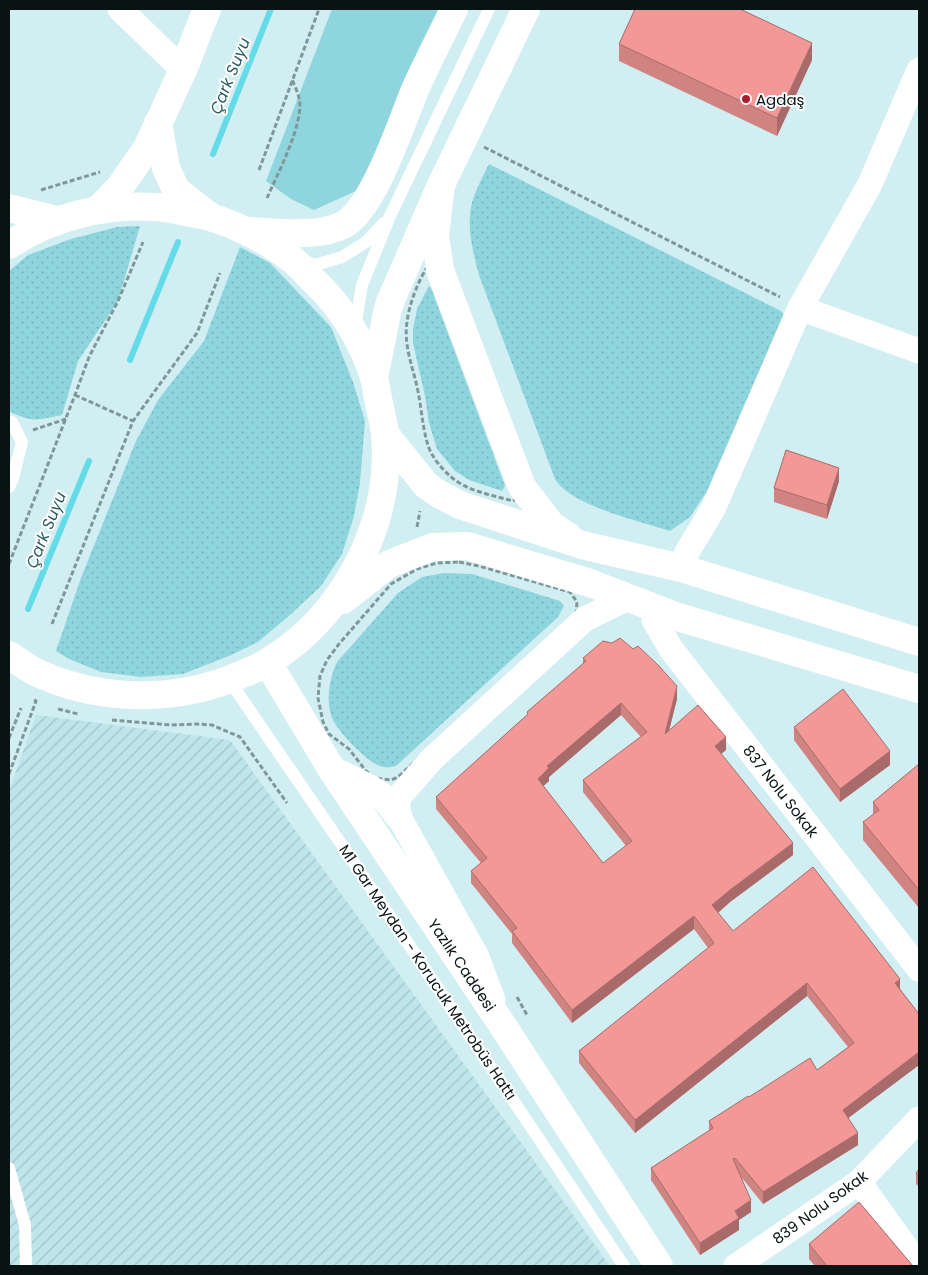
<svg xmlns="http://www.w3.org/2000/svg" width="928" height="1275" viewBox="0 0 928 1275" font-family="Poppins,sans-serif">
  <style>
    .industrial { fill: url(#industrial-furrows) }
    .grass { fill: url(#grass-dots) }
    .park { fill: #8fd5dd }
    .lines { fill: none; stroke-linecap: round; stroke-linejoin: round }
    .stream { stroke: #65dbe9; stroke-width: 6 }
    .path { stroke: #809799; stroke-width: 3; stroke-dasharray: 5 2.5; stroke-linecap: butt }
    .service { stroke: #fff; stroke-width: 12 }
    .minor { stroke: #fff; stroke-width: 25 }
    .tertiary { stroke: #fff; stroke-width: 28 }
    .secondary { stroke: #fff; stroke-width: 28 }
    .primary { stroke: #fff; stroke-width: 28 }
    .wall { fill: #d08482; fill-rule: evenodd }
    .shaded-wall { fill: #a96b6a }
    .building { fill: #f29997; stroke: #a96b6a; fill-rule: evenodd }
    .poi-dot { fill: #af1c2f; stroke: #fff; stroke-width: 2 }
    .labels { text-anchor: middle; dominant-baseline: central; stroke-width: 4; stroke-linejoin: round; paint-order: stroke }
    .poi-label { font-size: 15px; fill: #081314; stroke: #fff; text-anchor: start }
    .street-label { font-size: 15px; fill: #081314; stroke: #fff }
    .water-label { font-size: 16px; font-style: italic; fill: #2a5d63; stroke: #fff }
  </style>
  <defs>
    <pattern id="industrial-furrows" width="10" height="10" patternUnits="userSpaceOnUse" patternTransform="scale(1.25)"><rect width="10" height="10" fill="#bee5ea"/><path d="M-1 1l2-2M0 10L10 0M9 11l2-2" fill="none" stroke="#a2c4c8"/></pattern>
    <pattern id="grass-dots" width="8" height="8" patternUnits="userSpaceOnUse" patternTransform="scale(1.25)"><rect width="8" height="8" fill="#8fd5dd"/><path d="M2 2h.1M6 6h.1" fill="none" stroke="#7ab6bd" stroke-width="1.8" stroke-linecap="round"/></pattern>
  </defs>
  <rect width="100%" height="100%" fill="#d1eff2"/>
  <!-- industrial -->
  <path class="industrial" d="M36,715L230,740L610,1266H9V791Z"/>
  <!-- grass -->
  <g class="grass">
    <path d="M489,164L781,311L786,318L717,485L705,494L690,517L670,531C640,521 571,506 555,479L479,275C473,253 466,226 472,203C476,189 483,176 489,164Z"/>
    <path d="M140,226L118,301L78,361L62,415C37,420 32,423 9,411V271L28,255L71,239L117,227Z"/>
    <path d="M240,247L270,263L331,327L353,382L365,421L360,483L354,516L342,554L321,586L290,615L258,642L229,656L183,674L141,677L101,672L69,659L56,651L81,578L136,441L158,400L204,341Z"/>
    <path d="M429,286L431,288L505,486L502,491L469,480L455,471L437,449L429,423L425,396L413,343V329L417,309Z"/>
    <path d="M444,573L472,574L560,601L564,606L558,617L396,766C388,768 381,768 374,763C362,756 339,732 333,720C325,703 329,679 337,662L398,593L422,577Z"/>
  </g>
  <!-- park -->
  <path class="park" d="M332,9H443L358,190L314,210L291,199L266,181Z"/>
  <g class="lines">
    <!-- stream -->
    <g class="stream">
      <path d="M213,154L271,9"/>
      <path d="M130,360L178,242"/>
      <path d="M28,609L89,461"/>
    </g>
    <!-- path -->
    <g class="path">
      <path d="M484,147L780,297"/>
      <path d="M259,170L319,9"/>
      <path d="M41,190L100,172"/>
      <path d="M267,198C277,175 305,122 299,98C298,92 294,85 292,79"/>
      <path d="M430,268L435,274L517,492L518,498L513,501C492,495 466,491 450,476C441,468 431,456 428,445C423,430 422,413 419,397C415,371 403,348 407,322C409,305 417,284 426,269Z"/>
      <path d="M75,395L133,421"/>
      <path d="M33,430L66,419"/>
      <path d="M417,527L420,511"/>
      <path d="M459,562L479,566L570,592L577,602L576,615L398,777L391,780L375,778L366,771L349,749L329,734L323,722L318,698L320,676L327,660L339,644L391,584L417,569L437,563Z"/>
      <path d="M9,564L75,395L89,357L118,301L143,242"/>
      <path d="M52,624L133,421L197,333L220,273"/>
      <path d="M58,709L78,714"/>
      <path d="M112,720L171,725L197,724L212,725L240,737L287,803"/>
      <path d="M9,738L21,708"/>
      <path d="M9,774L36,701L33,699"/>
      <path d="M517,997L527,1015"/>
    </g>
    <!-- service -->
    <g class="service">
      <path d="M300,260L315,265L342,257L366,242L384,223"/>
      <path d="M355,327L362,285L390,216L489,9"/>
      <path d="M9,421L12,422L22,442L13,478L9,487"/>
      <path d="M229,680L359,870L624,1266"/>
      <path d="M9,1168L25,1225L26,1266"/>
    </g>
    <!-- minor -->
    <g class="minor">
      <path d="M120,9L183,70"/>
      <path d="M800,308L919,351"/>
      <path d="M681,568L687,552L713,509L800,308L870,184L919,70"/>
      <path d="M656,609L654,620L671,649L919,969"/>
      <path d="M493,1000L476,955L398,815V798L431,760L585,619L628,598"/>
      <path d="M859,1182L919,1266"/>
      <path d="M736,1266L859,1182L919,1119"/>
    </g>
    <!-- tertiary -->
    <g class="tertiary">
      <path d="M158,123L166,168L176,190L211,217"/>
      <path d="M9,208L57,220"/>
      <path d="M98,210L120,187L147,148L183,70L207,9"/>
    </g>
    <!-- secondary -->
    <g class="secondary">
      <path d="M268,663L332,770L503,1026L659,1266"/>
      <path d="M332,770L369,788L386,799L398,815"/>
    </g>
    <!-- primary -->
    <g class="primary">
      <path d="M441,185L435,235L440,270L522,487L552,526L568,536"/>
      <path d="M248,231C275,232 319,238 343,225C375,208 402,119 417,85C429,59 442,34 454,9"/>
      <path d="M9,245C51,217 104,204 154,207C168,207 182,212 196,214C226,219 266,239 290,258C299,264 306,273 313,280C341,306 362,341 374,377C376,385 377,395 379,403C381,413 384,424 385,434C393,523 344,616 268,662C261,667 252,670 245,673C181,702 105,703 40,674C29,670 19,661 9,655"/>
      <path d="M374,378L388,308L391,300L441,185L526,9"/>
      <path d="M385,434L426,485L439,494L460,505L582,545L681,568L919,642"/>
      <path d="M343,600L389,564L433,547L467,546L590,583L678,617L919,689"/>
    </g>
  </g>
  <!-- wall -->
  <g class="wall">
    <path d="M619,44L812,60L777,136L619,61Z"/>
    <path d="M839,481L827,519L774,502V488Z"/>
    <path d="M583,658L677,699L669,731L726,750L721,754L793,855L730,902L718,913L733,931L900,989L919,1014V1065L848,1118L858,1145L763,1204L742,1178L751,1212L739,1220V1230L700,1255L651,1180V1168L709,1131V1121L749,1097L817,1070L848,1047L807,996L635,1133L579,1063V1051L708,948L694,929L572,1023L512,943V934L471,883V871L481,863L436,809V797L527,715V712L583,664ZM621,715L641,737L583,780V792L626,846L603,863L543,786L549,781V777Z"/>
    <path d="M794,727L890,765L840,802L794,740Z"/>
    <path d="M919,764V908L863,840V822L873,815V802Z"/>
    <path d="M919,1169V1187L916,1184V1173Z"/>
    <path d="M809,1244L913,1266H815L809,1259Z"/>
  </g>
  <!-- shaded-wall -->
  <g class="shaded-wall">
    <path d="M812,43V60L777,136V118Z"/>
    <path d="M839,468V481L827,519V505Z"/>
    <path d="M677,686V699L665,746V734Z"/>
    <path d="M621,703V715L549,777V781L538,791V779L547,766Z"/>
    <path d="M726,737V750L715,759V746Z"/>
    <path d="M890,751V765L840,802V789Z"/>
    <path d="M793,843V855L730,902L712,918V905L730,890Z"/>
    <path d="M694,916V929L572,1023V1010Z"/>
    <path d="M900,979V991L895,983Z"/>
    <path d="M807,983V996L635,1133V1120Z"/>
    <path d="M919,1052V1065L843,1122V1110Z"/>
    <path d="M858,1133V1145L763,1204V1192Z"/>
    <path d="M751,1200V1212L739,1220V1230L700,1255V1243L735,1211Z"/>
  </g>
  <!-- building -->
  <g class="building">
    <path d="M635,9H740L812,43L777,118L619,44Z"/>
    <path d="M786,450L839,468L827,505L774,488Z"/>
    <path d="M620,638L633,649L638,646L658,665L677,686L665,734L698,705L726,737L715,746L793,843L730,890L712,905L733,931L813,867L900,979L895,983L919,1014V1052L843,1110L858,1133L763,1192L735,1158L733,1159L751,1200L735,1211L739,1218L700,1243L651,1168L713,1128L709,1121L748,1096L749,1097L810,1058L817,1070L854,1043L807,983L635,1120L579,1051L714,943L694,916L572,1010L512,931L517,928L471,871L487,858L436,797L528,714L527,712L586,661L583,658L603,641L612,643ZM621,703L647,732L583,780L632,841L603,863L538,779L549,768L547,766Z"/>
    <path d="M843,689L890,751L840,789L794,727Z"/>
    <path d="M919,764V890L863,822L879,810L873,802Z"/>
    <path d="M919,1169V1176L916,1173Z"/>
    <path d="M859,1202L913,1266H827L809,1244Z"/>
  </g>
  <!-- markers -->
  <circle class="poi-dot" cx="746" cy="99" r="5"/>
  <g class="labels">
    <!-- poi labels -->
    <g class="poi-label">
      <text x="756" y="99">Agdaş</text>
    </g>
    <!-- street labels -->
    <g class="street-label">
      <text transform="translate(781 791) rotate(52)">837 Nolu Sokak</text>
      <text transform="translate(462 965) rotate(56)">Yazlık Caddesi</text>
      <text transform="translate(428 972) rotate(56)">M1 Gar Meydan - Korucuk Metrobüs Hattı</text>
      <text transform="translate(820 1207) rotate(-36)">839 Nolu Sokak</text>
    </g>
    <!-- water labels -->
    <g class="water-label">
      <text transform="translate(230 76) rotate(-68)">Çark Suyu</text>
      <text transform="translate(46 530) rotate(-68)">Çark Suyu</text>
    </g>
  </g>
  <!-- border -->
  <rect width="928" height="1275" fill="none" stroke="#081314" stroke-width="20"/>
</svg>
